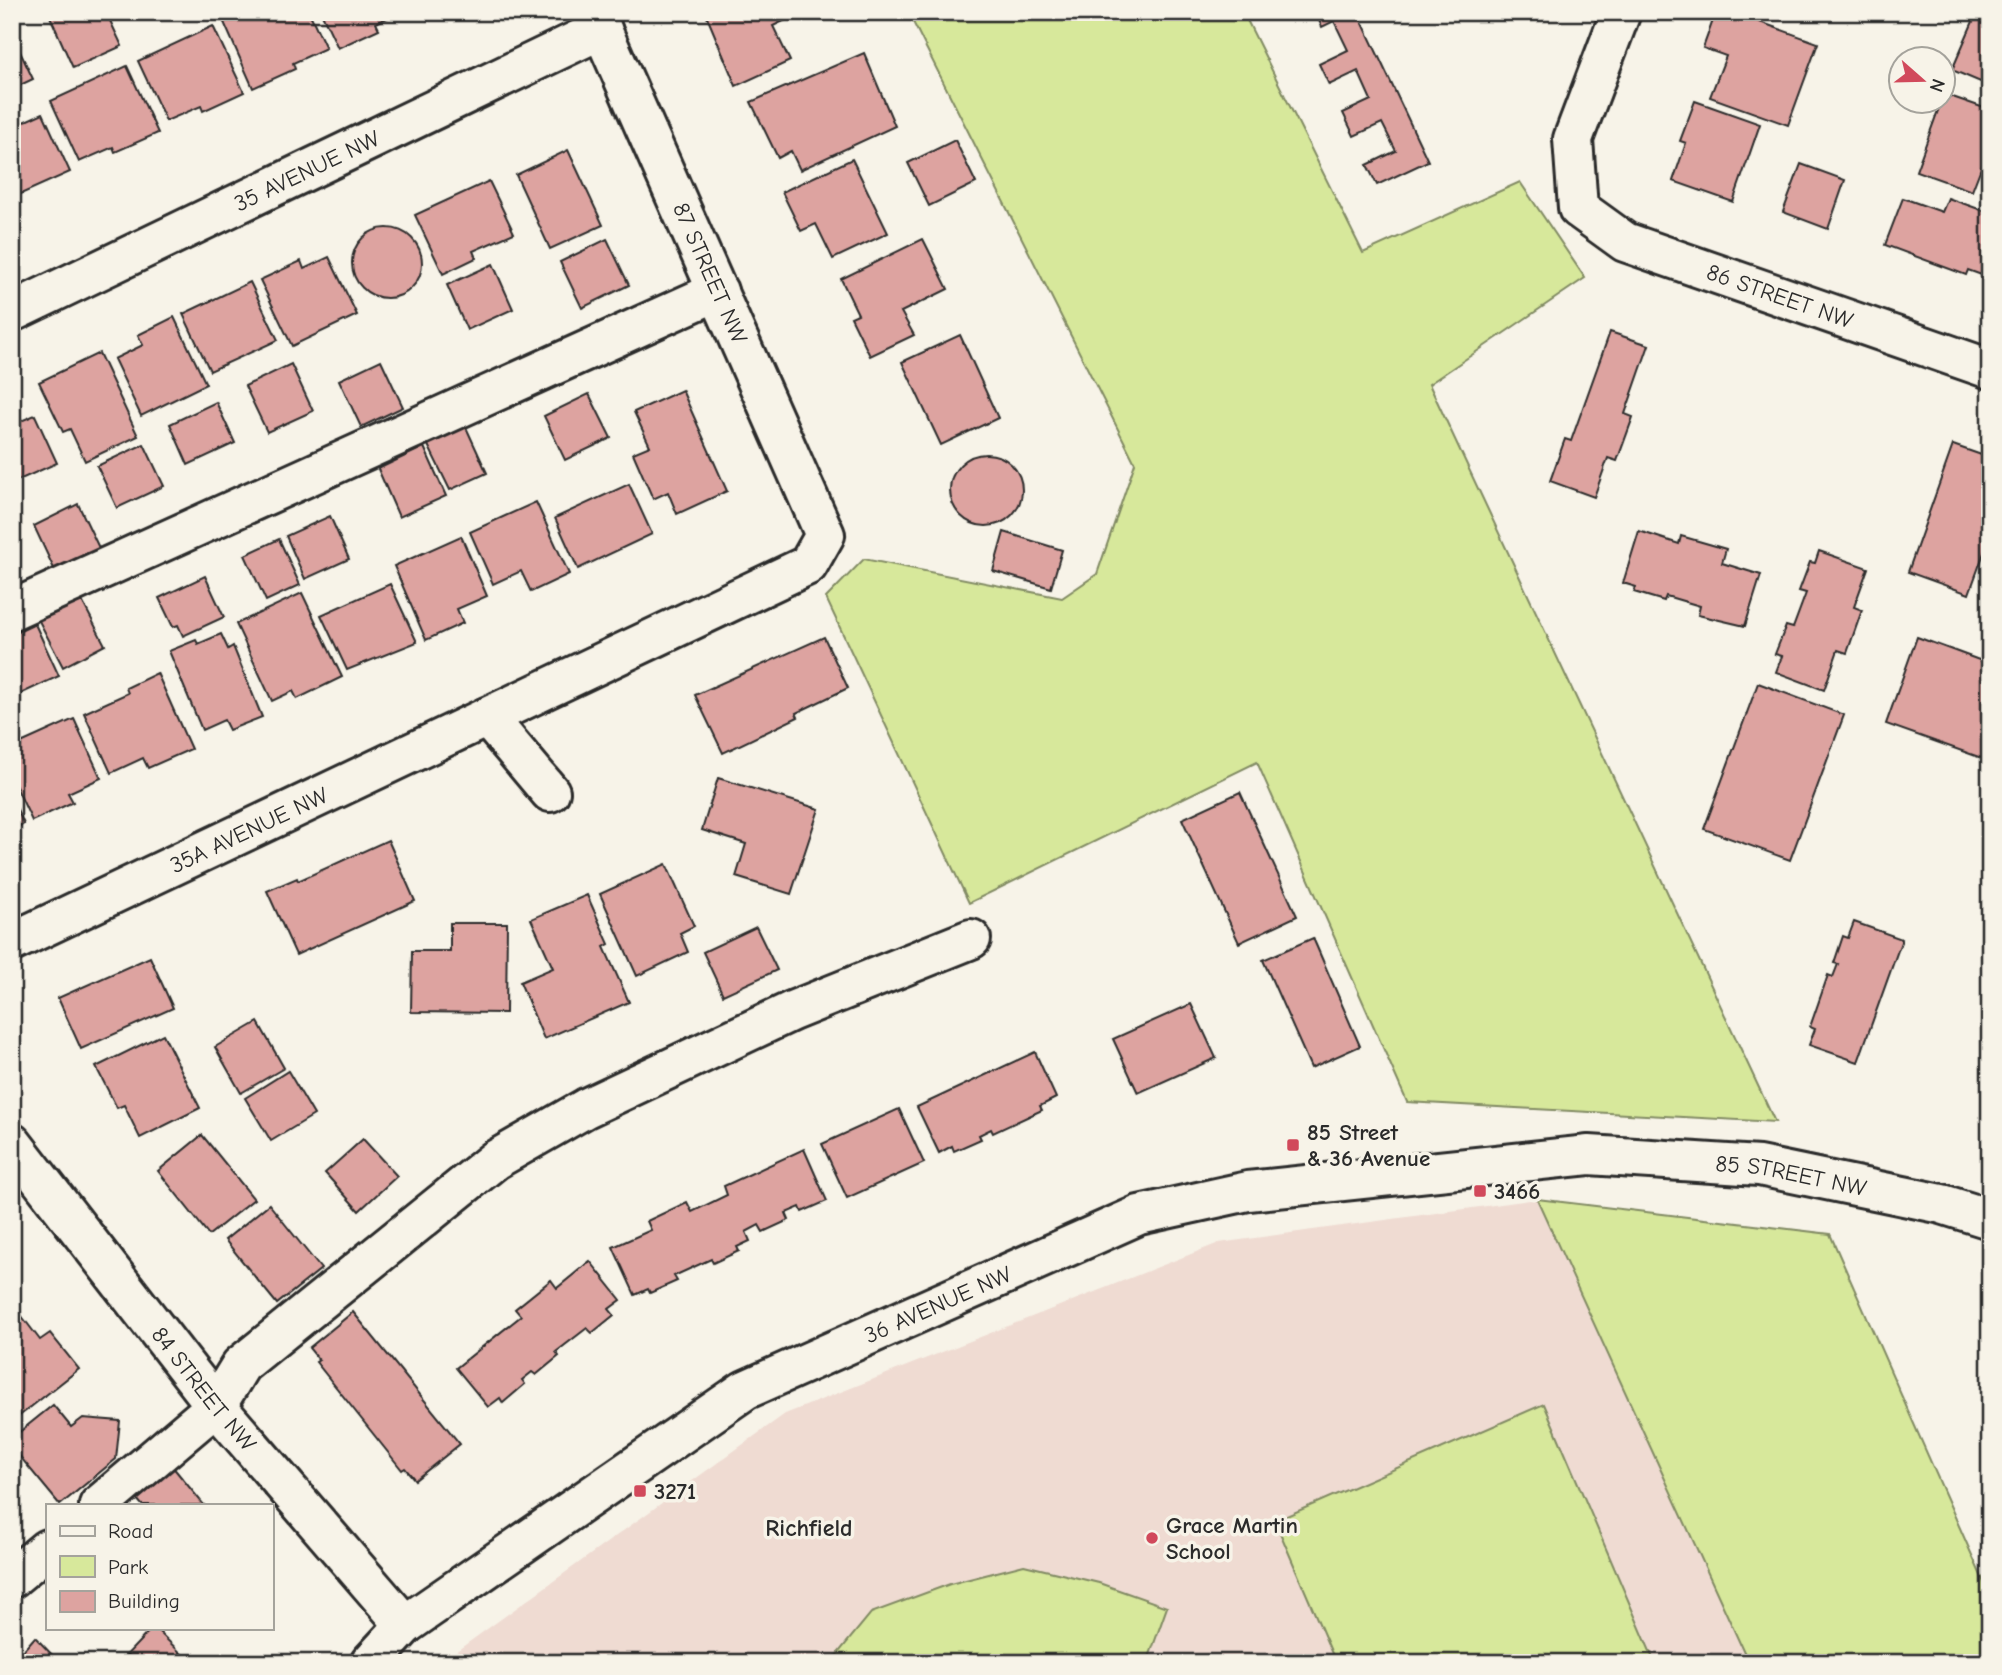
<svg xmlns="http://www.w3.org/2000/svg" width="2002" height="1675" viewBox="0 0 2002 1675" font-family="'Comic Neue',sans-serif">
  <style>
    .built { fill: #efdbd2 }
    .green { fill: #d7e89b; stroke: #818a63; stroke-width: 2 }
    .building { fill: #dda3a0; stroke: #2b2b2b; stroke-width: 2 }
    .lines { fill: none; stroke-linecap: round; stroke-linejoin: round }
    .minor-casing { stroke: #2b2b2b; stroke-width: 44 }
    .minor { stroke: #f7f3e8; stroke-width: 38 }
    .poi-dot { fill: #d1495b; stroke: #f7f3e8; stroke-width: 2.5 }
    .labels { text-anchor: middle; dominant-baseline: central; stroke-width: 7; stroke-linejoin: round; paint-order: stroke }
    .street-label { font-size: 23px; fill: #2b2b2b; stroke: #f7f3e8 }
    .poi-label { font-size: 23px; font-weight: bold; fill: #2b2b2b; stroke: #f7f3e8; text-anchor: start }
    .neighbourhood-label { font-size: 24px; font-weight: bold; fill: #2b2b2b; stroke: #f7f3e8 }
  </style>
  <rect width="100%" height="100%" fill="#f7f3e8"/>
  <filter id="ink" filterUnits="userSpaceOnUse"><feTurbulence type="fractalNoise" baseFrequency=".0143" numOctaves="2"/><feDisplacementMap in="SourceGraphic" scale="14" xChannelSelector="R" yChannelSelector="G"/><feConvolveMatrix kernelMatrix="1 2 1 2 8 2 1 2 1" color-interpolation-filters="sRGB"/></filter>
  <g filter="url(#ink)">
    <!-- built -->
    <path class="built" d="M1537,1199L1749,1663H440L785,1414L1219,1243Z"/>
    <!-- green -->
    <g class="green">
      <path d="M908,12H1243L1363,253L1520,182L1585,278L1429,384L1775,1122L1407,1102L1257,762L969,903L826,598L864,559L1062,598L1097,574L1135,463Z"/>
      <path d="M1537,1199L1830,1234L1990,1596V1663H1749Z"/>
      <path d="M1544,1404L1655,1663H1336L1275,1521Z"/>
      <path d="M1024,1565L1099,1583L1167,1607L1147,1663H830L871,1613L950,1584Z"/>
    </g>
    <!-- building -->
    <g class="building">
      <path d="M52,12H106L122,46L73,68L49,14Z"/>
      <path d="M241,12H309L326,48L293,63L295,69L253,88L223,20Z"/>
      <path d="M321,12H400L376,23L379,29L338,48Z"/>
      <path d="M705,12H787L790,18L773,26L790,61L736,86Z"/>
      <path d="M1315,12H1365L1359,15L1428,161L1377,185L1367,165L1396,151L1382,123L1354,136L1343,113L1371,100L1358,71L1329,85L1319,64L1348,50L1334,21L1322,27Z"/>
      <path d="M1716,12H1732L1818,43L1788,125L1710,97L1726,56L1703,48Z"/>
      <path d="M1977,12H1990V86L1952,70Z"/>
      <path d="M213,26L244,92L203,111L201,106L166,121L138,61Z"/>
      <path d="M13,37L33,79L12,89V38Z"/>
      <path d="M864,53L895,126L800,170L791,151L778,158L751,102Z"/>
      <path d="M127,66L158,133L115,152L113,147L79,162L51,101Z"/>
      <path d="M1944,94L1990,110V168L1982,165L1972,191L1916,171Z"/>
      <path d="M1695,101L1760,124L1733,202L1673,181L1686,143L1680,141Z"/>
      <path d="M43,113L70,172L12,198V127Z"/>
      <path d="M955,140L976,183L929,206L908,163Z"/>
      <path d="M568,150L603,225L550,249L516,175Z"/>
      <path d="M852,159L888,233L833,259L816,224L801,231L782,192Z"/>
      <path d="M1801,164L1845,180L1828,229L1783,212Z"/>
      <path d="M489,181L514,233L473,251L476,258L443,274L415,215Z"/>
      <path d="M1903,198L1942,212L1948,198L1990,213V278L1968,270L1966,275L1885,245Z"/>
      <circle cx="387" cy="263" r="35"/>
      <path d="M607,239L629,285L582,308L560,262Z"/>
      <path d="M923,239L948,289L901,312L914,335L870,356L851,317L858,314L841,279Z"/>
      <path d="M329,257L357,315L292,346L260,280L301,261L304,269Z"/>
      <path d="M493,264L513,309L467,330L447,285Z"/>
      <path d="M250,282L278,340L210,371L183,314Z"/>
      <path d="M174,317L206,384L141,416L114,359L143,345L138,335Z"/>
      <path d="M1610,332L1649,345L1625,414L1633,417L1617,461L1608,458L1594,497L1550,481L1565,439L1571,441Z"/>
      <path d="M960,335L998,418L941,445L902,362Z"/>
      <path d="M99,353L138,436L85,461L70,429L63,432L39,382Z"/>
      <path d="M381,360L403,407L361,427L339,380Z"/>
      <path d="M291,364L313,411L267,432L245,386Z"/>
      <path d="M682,390L727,491L677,514L668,492L653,499L633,453L650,446L634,412Z"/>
      <path d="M589,394L611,438L565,460L544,416Z"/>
      <path d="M12,402L21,421L35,415L57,463L12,483Z"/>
      <path d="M216,402L235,443L188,465L170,424Z"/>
      <path d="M465,425L487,473L450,490L427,443Z"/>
      <path d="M144,444L164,486L117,508L97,466Z"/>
      <path d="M1953,445L1990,458V536L1969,594L1908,572Z"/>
      <path d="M424,447L446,496L399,517L378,469Z"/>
      <circle cx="986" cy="490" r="36"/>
      <path d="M629,484L652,534L578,569L555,518Z"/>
      <path d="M536,502L569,574L531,592L521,571L493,584L470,532Z"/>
      <path d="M78,504L100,550L55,571L34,526Z"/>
      <path d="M330,516L349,559L305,579L286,536Z"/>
      <path d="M1639,531L1679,544L1681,536L1726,549L1722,563L1761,575L1745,626L1698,615L1700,606L1666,596L1664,601L1634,592L1636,587L1623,583Z"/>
      <path d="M1004,532L1062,550L1051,588L993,571Z"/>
      <path d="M461,536L487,596L457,609L463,623L426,640L394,566Z"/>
      <path d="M279,539L300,585L266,601L245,555Z"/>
      <path d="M1819,551L1868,568L1854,607L1862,610L1847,653L1838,650L1824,690L1776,672L1782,656L1775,654L1786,626L1793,628L1806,593L1799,591L1810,562L1815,563Z"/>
      <path d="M205,576L224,617L183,636L178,625L173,627L159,598Z"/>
      <path d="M390,584L417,642L347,670L321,615Z"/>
      <path d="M302,593L342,677L297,699L293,691L272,701L236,624Z"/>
      <path d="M80,597L105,645L63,667L38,619Z"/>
      <path d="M35,624L59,676L14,697L12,635Z"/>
      <path d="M221,634L228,649L233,646L262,717L229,730L224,720L202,730L169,651L196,640L198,644Z"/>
      <path d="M824,637L848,688L796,713L798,717L723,753L695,695Z"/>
      <path d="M1917,637L1990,664V761L1886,724Z"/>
      <path d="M157,673L191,749L148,768L143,758L111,773L84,713L128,693L126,688Z"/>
      <path d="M1758,683L1844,715L1790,860L1704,829Z"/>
      <path d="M74,719L101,778L68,793L73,802L32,821L12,778V747Z"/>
      <path d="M718,778L819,809L791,894L736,877L746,844L702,830Z"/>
      <path d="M1240,792L1297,916L1239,943L1182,819Z"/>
      <path d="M12,799L24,824L12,830Z"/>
      <path d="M388,840L415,901L296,955L267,891L297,878L298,881Z"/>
      <path d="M666,864L694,926L680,933L688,952L637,976L600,894Z"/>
      <path d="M587,895L609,944L604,947L629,1002L544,1039L520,982L553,968L531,919Z"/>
      <path d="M1854,922L1902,939L1858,1062L1809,1045L1815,1029L1810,1027L1828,975L1833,977L1838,964L1834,963L1843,936L1848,938Z"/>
      <path d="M450,923H507L506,1013L411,1012L412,951H450Z"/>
      <path d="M756,927L777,970L723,995L703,952Z"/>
      <path d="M1313,938L1360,1046L1311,1068L1263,960Z"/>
      <path d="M150,957L173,1008L81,1049L58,998Z"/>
      <path d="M1191,1004L1216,1058L1138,1093L1113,1039Z"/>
      <path d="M258,1022L284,1068L241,1093L215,1047Z"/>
      <path d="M163,1034L200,1108L140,1138L124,1105L117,1108L96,1067Z"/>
      <path d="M1035,1052L1056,1098L1040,1106L1042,1110L993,1133L991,1129L979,1135L981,1139L954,1151L952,1146L939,1153L917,1107Z"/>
      <path d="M288,1071L314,1115L271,1141L245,1098Z"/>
      <path d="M899,1109L924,1163L847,1198L822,1144Z"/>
      <path d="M202,1135L254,1199L209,1235L158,1171Z"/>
      <path d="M363,1139L397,1176L359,1211L325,1173Z"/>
      <path d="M804,1149L827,1201L802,1212L800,1207L786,1213L789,1220L763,1232L759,1225L746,1232L750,1241L737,1247L739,1251L713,1263L711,1259L674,1276L677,1281L650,1293L648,1289L635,1295L613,1247L651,1230L647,1221L687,1202L692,1212L727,1195L724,1186Z"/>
      <path d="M269,1204L321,1269L277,1304L225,1240Z"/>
      <path d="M590,1261L621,1300L609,1309L614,1315L592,1333L587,1328L556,1352L559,1356L536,1375L532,1372L522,1380L525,1384L503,1403L500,1398L488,1407L456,1368L521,1316L515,1309L551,1280L557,1288Z"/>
      <path d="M353,1312L460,1444L415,1480L405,1468L402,1470L316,1362L319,1360L309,1348Z"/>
      <path d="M21,1315L40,1340L50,1333L79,1369L13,1421L12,1322Z"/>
      <path d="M53,1405L71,1427L83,1418L120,1421L116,1459L60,1505L12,1447V1438Z"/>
      <path d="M172,1466L204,1505H142L136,1498Z"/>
      <path d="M152,1628H155L191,1663H119Z"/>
      <path d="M35,1637L60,1663H12Z"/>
    </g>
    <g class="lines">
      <defs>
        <g id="minor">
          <path id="s1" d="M1621,12L1573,139L1578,208L1625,242L1990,369"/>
          <path id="s2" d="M12,312L602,29"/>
          <path d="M12,610L718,291"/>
          <path d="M487,717L550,792"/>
          <path id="s3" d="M12,942L808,565L825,535L594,12"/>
          <path id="s4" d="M12,1143L216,1406L405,1625"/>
          <path d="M99,1505L216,1406L241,1365L495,1160L586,1108L792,1011L971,939"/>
          <path d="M12,1578L47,1549"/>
          <path id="s5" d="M370,1663L405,1625L745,1390L1139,1215L1248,1191L1589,1155L1759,1166L1942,1204L1990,1219"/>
        </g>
      </defs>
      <!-- minor casing -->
      <use href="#minor" class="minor-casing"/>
      <!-- minor -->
      <use href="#minor" class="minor"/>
    </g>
  </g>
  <!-- markers -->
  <g class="poi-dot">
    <rect x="1286" y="1138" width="14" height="14" rx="3.5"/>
    <rect x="1473" y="1184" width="14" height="14" rx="3.5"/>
    <rect x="633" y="1484" width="14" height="14" rx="3.5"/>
    <circle cx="1152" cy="1538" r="7"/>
  </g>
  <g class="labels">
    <!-- street labels -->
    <g class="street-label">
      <text stroke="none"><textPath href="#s2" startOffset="327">35 AVENUE NW</textPath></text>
      <text transform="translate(710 273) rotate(66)">87 STREET NW</text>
      <text stroke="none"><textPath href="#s1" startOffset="427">86 STREET NW</textPath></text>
      <text stroke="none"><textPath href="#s3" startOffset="262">35A AVENUE NW</textPath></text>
      <text stroke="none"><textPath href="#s5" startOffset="1554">85 STREET NW</textPath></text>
      <text stroke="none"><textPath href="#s5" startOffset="676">36 AVENUE NW</textPath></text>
      <text stroke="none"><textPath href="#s4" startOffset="312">84 STREET NW</textPath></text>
    </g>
    <!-- poi labels -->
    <g class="poi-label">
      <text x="1307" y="1132">85 Street<tspan x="1307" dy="26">&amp; 36 Avenue</tspan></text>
      <text x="1494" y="1191">3466</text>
      <text x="654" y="1491">3271</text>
      <text x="1166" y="1525">Grace Martin<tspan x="1166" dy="26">School</tspan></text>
    </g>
    <!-- neighbourhood labels -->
    <g class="neighbourhood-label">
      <text x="809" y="1528">Richfield</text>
    </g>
  </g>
  <!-- margin -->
  <rect width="2002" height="1675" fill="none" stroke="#f7f3e8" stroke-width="42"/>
  <rect x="21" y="21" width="1960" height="1633" fill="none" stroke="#2b2b2b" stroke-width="2.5" filter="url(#ink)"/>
  <!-- legend -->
  <rect x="46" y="1504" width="228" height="126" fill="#f7f3e8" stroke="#a5a39c" stroke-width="2"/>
  <rect x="60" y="1526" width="35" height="10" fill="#f7f3e8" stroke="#a5a39c" stroke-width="2"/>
  <text x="108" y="1538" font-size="21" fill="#2b2b2b">Road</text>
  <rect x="60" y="1556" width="35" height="21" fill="#d7e89b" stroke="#a5a39c" stroke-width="2"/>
  <text x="108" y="1574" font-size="21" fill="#2b2b2b">Park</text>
  <rect x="60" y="1591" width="35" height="21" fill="#dda3a0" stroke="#a5a39c" stroke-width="2"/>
  <text x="108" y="1608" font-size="21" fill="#2b2b2b">Building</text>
  <!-- north arrow -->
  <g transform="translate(1922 80) rotate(110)"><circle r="33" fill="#f7f3e8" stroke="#a5a39c" stroke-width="2"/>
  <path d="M0-5L12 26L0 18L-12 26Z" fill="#d1495b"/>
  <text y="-10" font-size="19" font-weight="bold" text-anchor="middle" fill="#2b2b2b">N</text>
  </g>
</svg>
